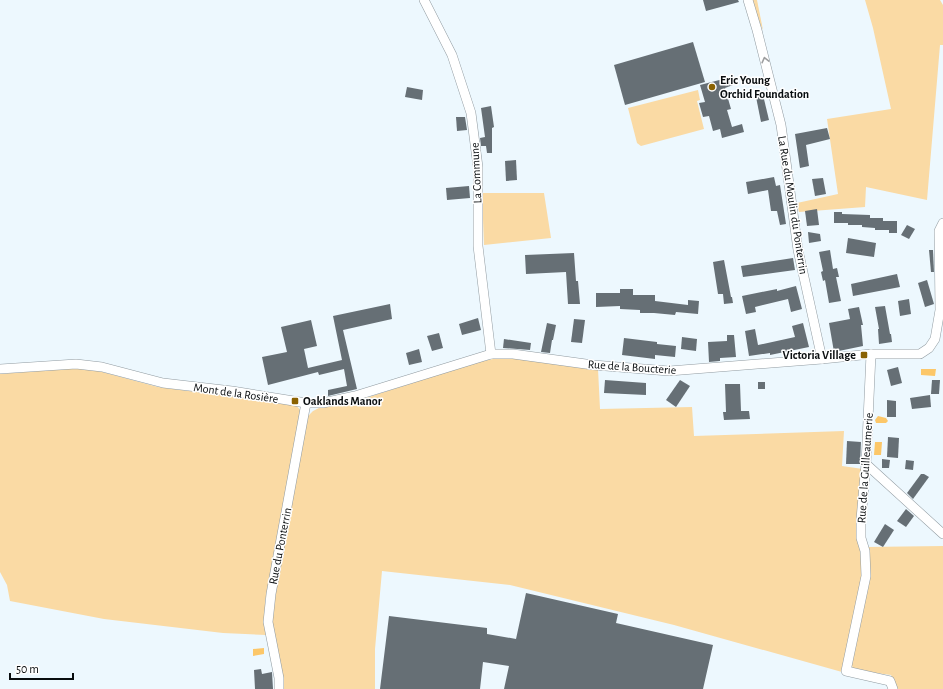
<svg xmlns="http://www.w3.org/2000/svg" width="943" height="689" viewBox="0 0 943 689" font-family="'Alegreya Sans',sans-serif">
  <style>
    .green { fill: #fadaa4 }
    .water { fill: #fcc769 }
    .building { fill: #666f75 }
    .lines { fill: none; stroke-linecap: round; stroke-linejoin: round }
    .minor-casing { stroke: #919ba1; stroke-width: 10 }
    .minor { stroke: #fff; stroke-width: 9 }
    .oneway { stroke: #9d9e9f }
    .poi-dot { fill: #8a6202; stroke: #fff; stroke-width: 1.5 }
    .labels { text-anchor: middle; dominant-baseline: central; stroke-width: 3; stroke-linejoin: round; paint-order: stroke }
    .poi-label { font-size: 12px; font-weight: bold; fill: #090d0f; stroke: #fff; text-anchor: start }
    .street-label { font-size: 12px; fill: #090d0f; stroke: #fff }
  </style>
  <rect width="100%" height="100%" fill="#edf8fe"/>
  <!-- green -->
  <g class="green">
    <path d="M750,0H757L763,30L762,28Z"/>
    <path d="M865,0H940L943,5V45H940L927,200L866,187L865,207L799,212L797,203L838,194L827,119L891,109L873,28Z"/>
    <path d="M698,90L700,100L697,101L704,129L641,146L637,143L628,108Z"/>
    <path d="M482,193H544L551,238L484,245Z"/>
    <path d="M498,358H521L598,369L600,409L692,407L694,436L844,431L842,466L863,469L860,549L863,567L862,580L842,672L674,625L510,585L382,571L375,649V689H282L272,619L279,564L308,416L313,411L319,408L369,397L473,363Z"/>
    <path d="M72,368L95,370L158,387L296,405L301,411L265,602L266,635L223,633L104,619L10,601L7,585L0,572V374Z"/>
    <path d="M943,546V689H897L891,675L854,670L850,662L866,547Z"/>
  </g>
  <!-- water -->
  <g class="water">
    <path d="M921,369H936L935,376L921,375Z"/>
    <path d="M878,416L886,418L888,421L886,423H876L875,420Z"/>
    <path d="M875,442H882L881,455H874Z"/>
    <path d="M264,648V654L253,656V649Z"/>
  </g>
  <!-- building -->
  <g class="building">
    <path d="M703,0H738L739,2L706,11Z"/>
    <path d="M693,42L705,82L625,105L614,65Z"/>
    <path d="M731,77L733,85L725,88L731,109L727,110L732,127L742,124L744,132L722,138L720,129L713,131L709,116L703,117L699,103L705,102L700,85Z"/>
    <path d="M407,87L423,90L422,100L405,97Z"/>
    <path d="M763,95L769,120L761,122L756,97Z"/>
    <path d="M491,106L494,127L492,128V153H487L486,146H481L480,138L485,137L481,108Z"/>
    <path d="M456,117H465L467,130L457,131Z"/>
    <path d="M827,128L830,139L806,145L809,166L800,168L795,134Z"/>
    <path d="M516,160L517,180L506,181L505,161Z"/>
    <path d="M774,177L776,186L780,185L786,224L780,225L777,211H771L768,190L748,194L746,182Z"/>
    <path d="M823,178L826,194L815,196L812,179Z"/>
    <path d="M469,186L470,198L447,200L446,188Z"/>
    <path d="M817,209L819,225L807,226L805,211Z"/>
    <path d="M834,212H842V214L870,215V218H883V221H897V233H889V230H875V228L862,227V225H848V223H834Z"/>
    <path d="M907,225L915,229L909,239L901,235Z"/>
    <path d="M808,232L820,234L821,241L809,243Z"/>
    <path d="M848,238L876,243L874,257L846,253Z"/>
    <path d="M830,250L833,269L837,268L839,277H836L841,301L829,303L825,280L823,281L821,272L823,271L819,252Z"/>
    <path d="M929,250H933L934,272H931Z"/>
    <path d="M574,253L576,281H578L580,304H568L566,272L526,274L525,255Z"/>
    <path d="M793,258L795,270L743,277L741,266Z"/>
    <path d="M724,260L731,297H732L733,303L724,304L723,294H718L713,262Z"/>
    <path d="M897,274L900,287L853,296L851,284Z"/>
    <path d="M927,280L934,304L925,307L918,283Z"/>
    <path d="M796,286L802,309L791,312L788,299L755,307L756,312L746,314L742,296L777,289V291Z"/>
    <path d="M620,289H633V295H655V301L688,305V300L699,301L698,314L676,312L675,315L654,313H640V310L620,309V306L596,307V293H620Z"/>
    <path d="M909,299L911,314L900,316L898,301Z"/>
    <path d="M390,304L392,319L343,330L357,389L328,396V390L347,386L344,369L319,375L318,372L268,385L262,357L287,352L281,327L311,320L317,346L304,349L308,368L342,360L333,316Z"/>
    <path d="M885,306L890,334H891L892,342L879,344L878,329H879L875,307Z"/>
    <path d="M859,307L863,325H861L863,346L834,352L829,323L850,319L848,309Z"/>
    <path d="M478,318L481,330L462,335L459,324Z"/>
    <path d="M574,319L585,320L582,343L571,342Z"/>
    <path d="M547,323L556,325L553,340H552L550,353L541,352Z"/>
    <path d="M803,323L809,347L770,355V353L749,356L745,331L755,329L758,345L795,337L792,326Z"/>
    <path d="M439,333L443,348L432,351L427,336Z"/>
    <path d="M727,335H734L736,357L720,358V361L709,362L708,342L727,341Z"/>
    <path d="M682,337L697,339L696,351L681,349Z"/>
    <path d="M624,338L657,342V344L676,346L675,357L655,355V359L622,355Z"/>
    <path d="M504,339L531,343L530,350L503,348Z"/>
    <path d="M419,349L422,362L409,365L406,353Z"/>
    <path d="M898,367L902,383L891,386L887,370Z"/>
    <path d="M605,380L646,383V395L604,393Z"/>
    <path d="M680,380L690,386L676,407L666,400Z"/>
    <path d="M932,380H940L939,394H931Z"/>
    <rect x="758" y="382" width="7" height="7"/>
    <path d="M725,384H740L741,411H749L750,419L724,420L723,412H726Z"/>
    <path d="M930,395L931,407L912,409L910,398Z"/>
    <path d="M887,400L896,401V417H887Z"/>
    <path d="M888,437L899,438L898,458L887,457Z"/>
    <path d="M847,441L861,442L860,464H846Z"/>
    <path d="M882,459L890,460L889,468H882Z"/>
    <path d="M906,460L914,461L913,470L905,469Z"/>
    <path d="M921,474H924L929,477L913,499L907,493Z"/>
    <path d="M906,509L914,516L906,527L897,521Z"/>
    <path d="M885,524L894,530L883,547L874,542Z"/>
    <path d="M526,593L618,614L616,623L713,645L703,689H504L509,666L483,662L480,689H380L389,616L487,628V634L516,639Z"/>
    <path d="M261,669L262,674L272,672L273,689H255L254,670Z"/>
  </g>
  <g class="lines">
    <defs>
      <g id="minor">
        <path d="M424,0L452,55L471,113L478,167V246L491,354"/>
        <path d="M748,0L757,30L781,125L798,250L822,359"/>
        <path d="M871,354L866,464L861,519V538L865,551L866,576L846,671L890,681L893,689"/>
        <path d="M0,369L76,364L102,367L163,383L232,391L306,403H323L355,396L491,354H513L593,365L669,371L822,359L871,354H920L929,348L935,339L940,310L939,231L943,223"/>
        <path d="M866,464L943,534"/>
        <path d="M279,689V678L268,622L271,594L306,403"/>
      </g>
    </defs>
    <!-- minor casing -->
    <use href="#minor" class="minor-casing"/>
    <!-- minor -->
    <use href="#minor" class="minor"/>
  </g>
  <!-- one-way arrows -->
  <defs><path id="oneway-chevron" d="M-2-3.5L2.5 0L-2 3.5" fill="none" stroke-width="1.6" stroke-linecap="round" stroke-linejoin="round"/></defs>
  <use class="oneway" href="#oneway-chevron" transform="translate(765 60) rotate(-104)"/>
  <!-- markers -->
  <g class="poi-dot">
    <circle cx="712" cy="87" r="4"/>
    <rect x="860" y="351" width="8" height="8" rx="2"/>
    <rect x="291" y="397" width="8" height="8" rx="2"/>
  </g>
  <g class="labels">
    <!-- poi labels -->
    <g class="poi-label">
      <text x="720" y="80">Eric Young<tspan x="720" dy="14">Orchid Foundation</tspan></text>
      <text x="856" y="355" text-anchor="end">Victoria Village</text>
      <text x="303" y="401">Oaklands Manor</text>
    </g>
    <!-- street labels -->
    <g class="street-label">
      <text transform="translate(476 173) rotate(-93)">La Commune</text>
      <text transform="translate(793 205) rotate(81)">La Rue du Moulin du Ponterrin</text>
      <text transform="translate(632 367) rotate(4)">Rue de la Boucterie</text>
      <text transform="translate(236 393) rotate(8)">Mont de la Rosière</text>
      <text transform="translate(865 468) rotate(-86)">Rue de la Guilleaumerie</text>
      <text transform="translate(280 546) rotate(-79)">Rue du Ponterrin</text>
    </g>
  </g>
  <!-- scale -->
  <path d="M10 673v6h63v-6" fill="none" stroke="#090d0f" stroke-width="2"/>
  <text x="16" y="673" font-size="12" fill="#090d0f" stroke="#ffffff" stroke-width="3" paint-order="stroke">50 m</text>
</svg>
